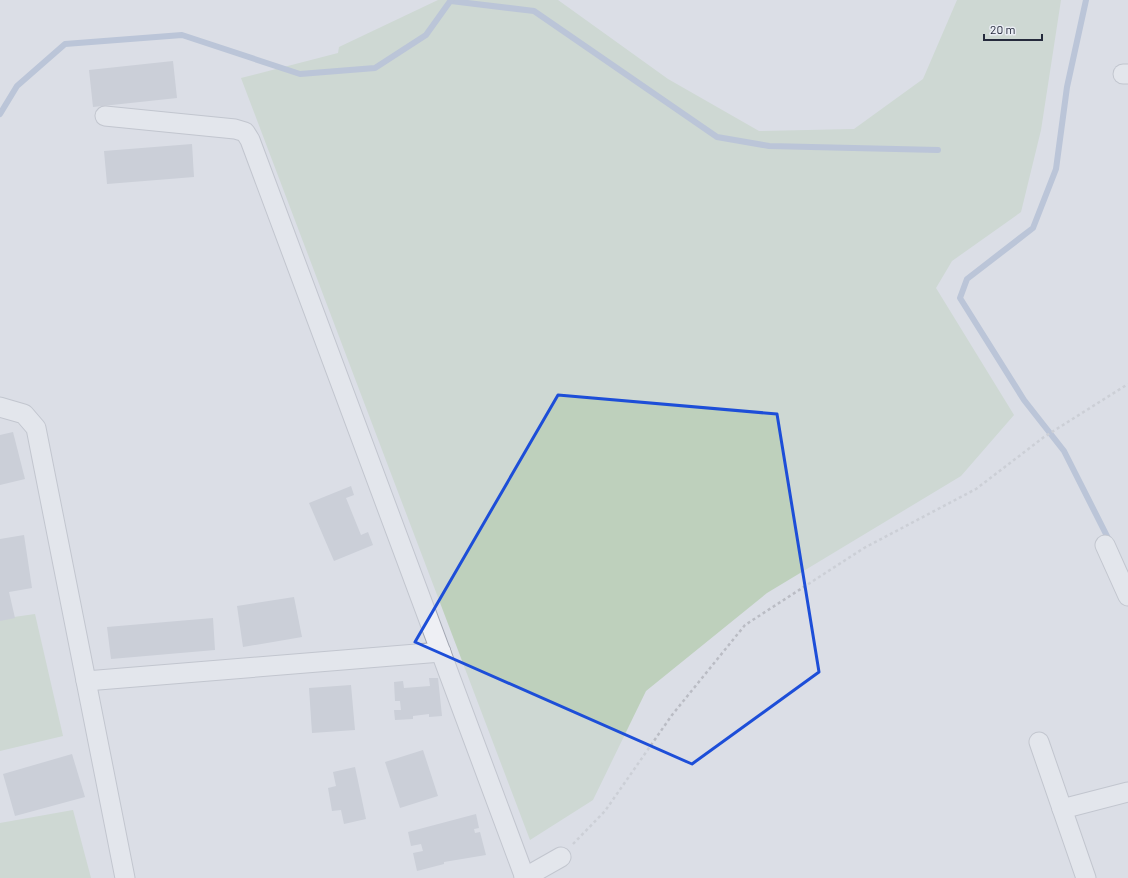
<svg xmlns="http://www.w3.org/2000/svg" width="1128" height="878" viewBox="0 0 1128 878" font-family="Barlow,sans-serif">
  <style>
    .green { fill: #bed0bc }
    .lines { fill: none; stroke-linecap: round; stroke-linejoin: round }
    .stream { stroke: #95a6c7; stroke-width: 6 }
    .building { fill: #b8bcc8 }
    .minor-casing { stroke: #a4a8b3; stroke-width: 21 }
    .path { stroke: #babcc4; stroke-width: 2.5; stroke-dasharray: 3 3; stroke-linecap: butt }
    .minor { stroke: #eeeff4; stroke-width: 19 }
    .marked { fill: none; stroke: #1d4ed8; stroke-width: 3; stroke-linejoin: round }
  </style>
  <rect width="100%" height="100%" fill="#dbdee6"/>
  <!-- green -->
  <g class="green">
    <path d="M438,0H558L668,79L759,131L854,129L923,79L957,0H1061L1041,130L1021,212L952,261L936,288L1014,415L961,476L767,593L646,691L593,800L530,840L241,78L338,53L339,47Z"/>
    <path d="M35,614L63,736L0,751V619Z"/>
    <path d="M73,810L91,878H0V823Z"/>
  </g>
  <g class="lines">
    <!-- stream -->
    <g class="stream">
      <path d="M1086,0L1067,87L1056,169L1033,228L967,279L960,298L1024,400L1064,451L1110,542"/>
      <path d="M451,1L534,11L717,137L769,146L938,150"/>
      <path d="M0,114L17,86L65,44L182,35L300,74L375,68L426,35L451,0"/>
    </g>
  </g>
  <!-- building -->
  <g class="building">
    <path d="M173,61L177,98L93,107L89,70Z"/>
    <path d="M192,144L194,177L107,184L104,151Z"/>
    <path d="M13,432L25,479L0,485V435Z"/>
    <path d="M351,486L354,495L346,498L361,535L368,532L373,545L334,561L309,503Z"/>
    <path d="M24,535L32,588L9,592L15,618L0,621V539Z"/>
    <path d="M294,597L302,637L243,647L237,606Z"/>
    <path d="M213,618L215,650L111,659L107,627Z"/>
    <path d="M429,678H438L442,716L429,717V714L413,716V719L395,720L394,710H401L400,701H395L394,682L403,681L404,688L430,686Z"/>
    <path d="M351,685L355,730L312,733L309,688Z"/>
    <path d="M423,750L438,796L400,808L385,762Z"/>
    <path d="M72,754L85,797L15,816L3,774Z"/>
    <path d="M355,767L366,819L344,824L341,810L332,811L328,788L336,786L333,772Z"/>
    <path d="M476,814L479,828L474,829L475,833L480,832L486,855L444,862V864L417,871L413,853L423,851L421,844L411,846L408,832Z"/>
  </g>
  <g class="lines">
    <defs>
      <g id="minor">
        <path d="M1123,74H1128"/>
        <path d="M105,116L235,129L245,132L250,140L525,878"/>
        <path d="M0,407L24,414L36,428L125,878"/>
        <path d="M1105,545L1128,596"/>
        <path d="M86,681L441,652"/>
        <path d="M1039,742L1086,878"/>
        <path d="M1062,809L1128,792"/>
        <path d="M524,878L561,857"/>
      </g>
    </defs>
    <!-- minor casing -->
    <use href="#minor" class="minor-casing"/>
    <!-- path -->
    <path class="path" d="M573,844L605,811L672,715L745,625L864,548L976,489L1044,437L1128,384"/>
    <!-- minor -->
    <use href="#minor" class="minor"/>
  </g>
  <!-- marked area -->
  <path d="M0 0H1128V878H0ZM558,395L777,414L819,672L692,764L415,642Z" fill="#dbdee6" fill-opacity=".55" fill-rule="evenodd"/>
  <path class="marked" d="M558,395L777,414L819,672L692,764L415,642Z"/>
  <!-- scale -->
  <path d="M984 34v6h58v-6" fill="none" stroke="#252a3c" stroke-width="2"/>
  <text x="990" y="34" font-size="12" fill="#252a3c" stroke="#eaedf4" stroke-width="3" paint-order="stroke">20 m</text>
</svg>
